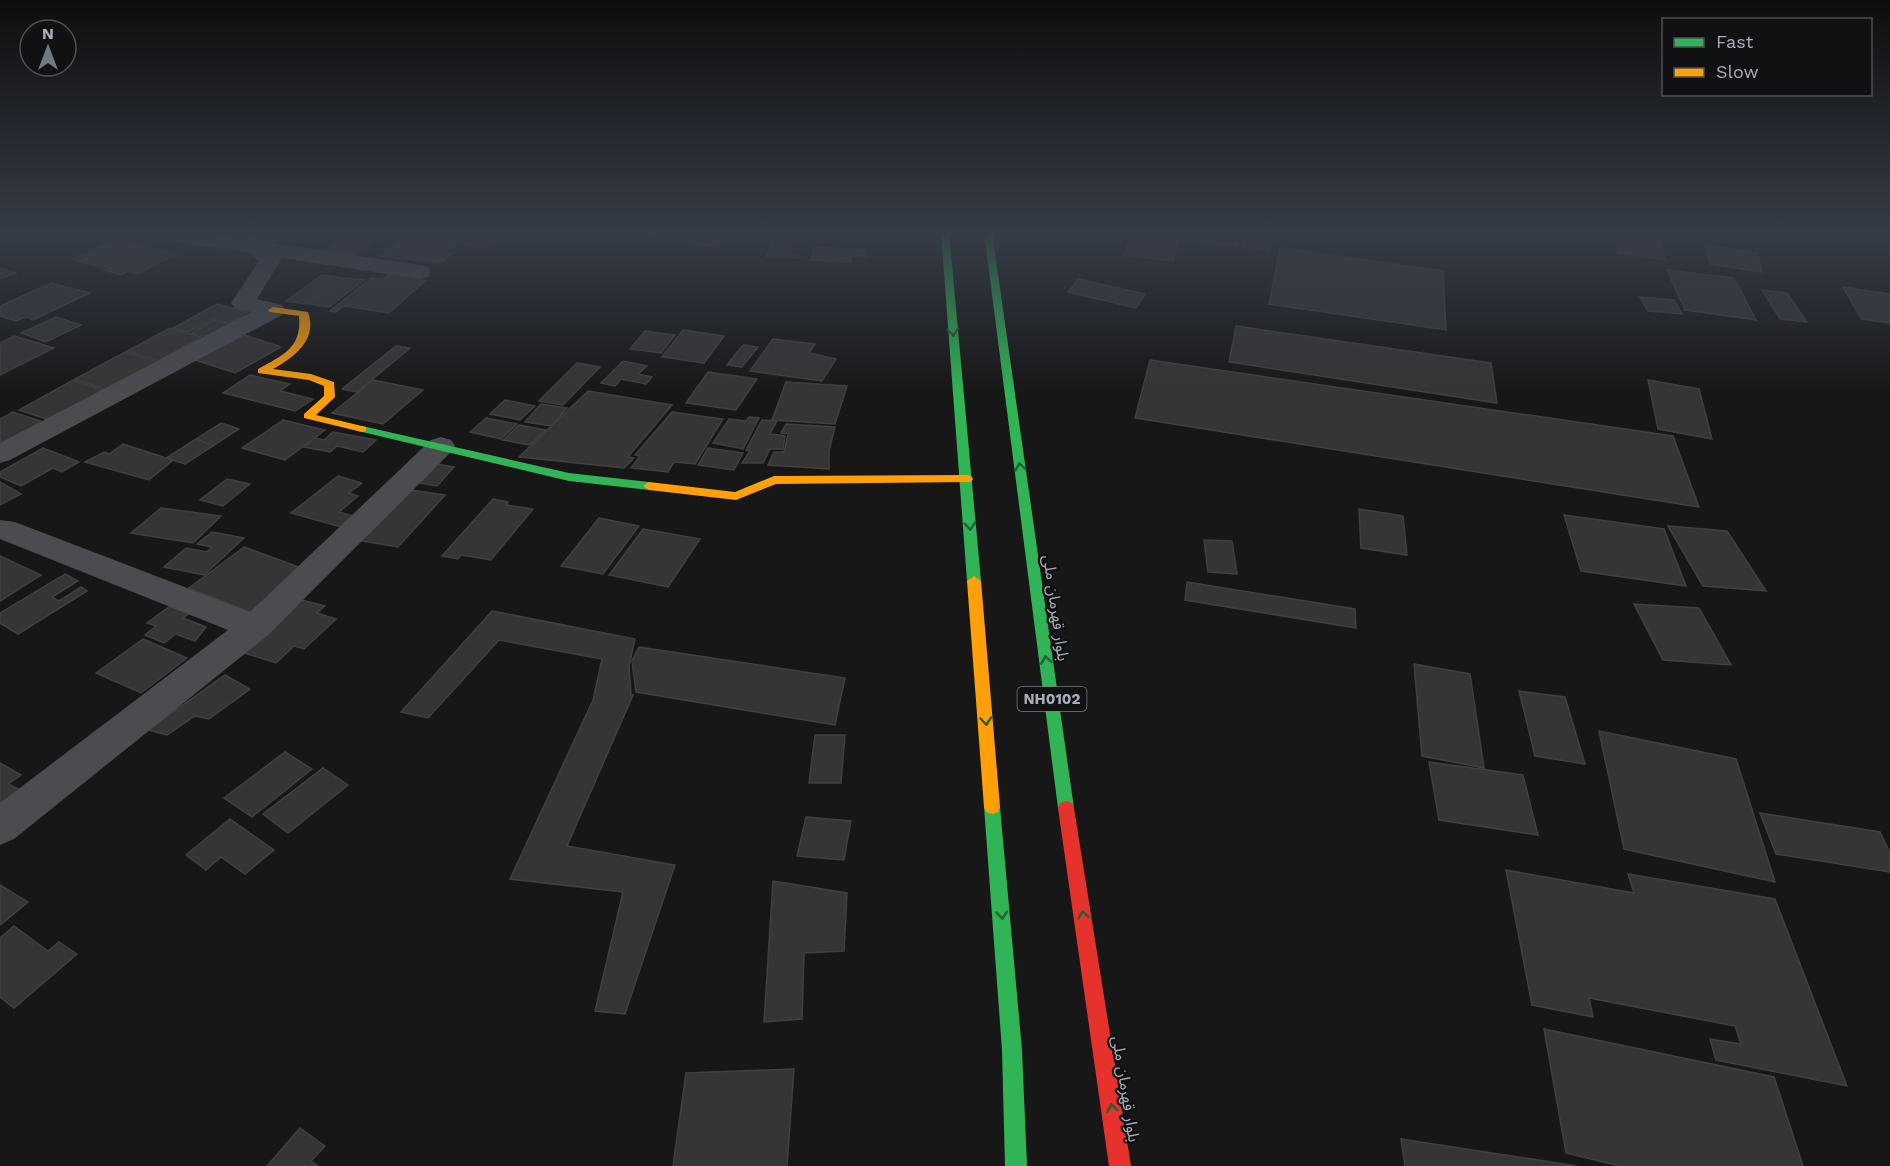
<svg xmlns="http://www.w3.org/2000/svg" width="1890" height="1166" viewBox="0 0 1890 1166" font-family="'Work Sans','Noto Sans Arabic',sans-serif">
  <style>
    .building { fill: #353536; stroke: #3f4043; stroke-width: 1.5 }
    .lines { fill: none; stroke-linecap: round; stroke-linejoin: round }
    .street { fill: #4b4c50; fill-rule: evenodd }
    .fast { fill: #30b455; fill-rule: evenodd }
    .slow { fill: #ff9f0a; fill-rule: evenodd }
    .jam { fill: #e5322d; fill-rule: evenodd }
    .oneway { stroke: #206234 }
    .labels { text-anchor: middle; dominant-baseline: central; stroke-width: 4.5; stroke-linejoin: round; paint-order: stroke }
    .shield { fill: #111113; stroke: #7b7e86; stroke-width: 1.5 }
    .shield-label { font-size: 15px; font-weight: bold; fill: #a8adb8 }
    .street-label { font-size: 16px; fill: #a8adb8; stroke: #111113 }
  </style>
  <rect width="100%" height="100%" fill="#171717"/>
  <!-- building -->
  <g class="building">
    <path d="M204,232H240L228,238L201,233Z"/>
    <path d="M352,232L383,233L354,254L325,251Z"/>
    <path d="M432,232H467L455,241L425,238Z"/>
    <path d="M469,232H508L489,248L464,245L470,239L461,238Z"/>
    <path d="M637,232H733L716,247Z"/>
    <path d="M789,232H805L804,238L794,237L790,249L776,242L783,233L789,234Z"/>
    <path d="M808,232H856L855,240L807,239Z"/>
    <path d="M1132,232L1180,236L1173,261L1124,255Z"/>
    <path d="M1194,232L1238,235L1237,246L1192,241Z"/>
    <path d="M1613,232H1657L1666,260L1619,253Z"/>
    <path d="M403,238L427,241L404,259L379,256Z"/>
    <path d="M117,239L148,247L103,268L72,259Z"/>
    <path d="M1244,239L1272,242L1270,251L1243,247Z"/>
    <path d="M431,240L456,244L444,253H453L440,263L407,259Z"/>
    <path d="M773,242L790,251L799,258L766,257Z"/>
    <path d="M1706,245L1757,253L1762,272L1710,264Z"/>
    <path d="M814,247L866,250L867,257L850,256L851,262L811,260Z"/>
    <path d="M150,248L176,254L137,274L128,271L121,275L104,270Z"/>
    <path d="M1280,248L1443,271L1446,330L1269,304Z"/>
    <path d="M0,268L16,273L0,279Z"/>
    <path d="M1667,270L1734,278L1756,320L1685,310Z"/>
    <path d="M390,274L420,277L417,280H426L389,313L344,306L336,312L330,311L371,278L383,279Z"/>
    <path d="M322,275L342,278L306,304L286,301Z"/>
    <path d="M345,278L364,280L329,307L309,304Z"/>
    <path d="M1078,279L1145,294L1136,308L1068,292Z"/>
    <path d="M51,283L90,293L33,320L26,317L16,321L0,316V306Z"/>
    <path d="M1843,287L1890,294V323L1861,319Z"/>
    <path d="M1762,290L1787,293L1807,322L1780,319Z"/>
    <path d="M1640,297L1674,300L1682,314L1648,311Z"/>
    <path d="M217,304L248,312L229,323L214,319L189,332L173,328Z"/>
    <path d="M56,317L81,325L46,342L21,333Z"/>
    <path d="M214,320L234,325L212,338L192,333Z"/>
    <path d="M1236,326L1491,363L1497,403L1229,362Z"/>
    <path d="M170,328L201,337L159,361L127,351Z"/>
    <path d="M683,330L724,336L704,363L662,357Z"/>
    <path d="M645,331L675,335L661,353L630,349Z"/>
    <path d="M239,333L281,347L235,373L192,359Z"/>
    <path d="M14,336L54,348L0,375V343Z"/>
    <path d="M773,339L815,344L809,353L836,359L822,381L750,371Z"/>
    <path d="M743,345L758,347L742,367L727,365Z"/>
    <path d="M396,346L410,348L357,392L342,389Z"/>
    <path d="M125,352L157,362L107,390L75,379Z"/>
    <path d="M1150,360L1673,436L1699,507L1135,418Z"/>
    <path d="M623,361L647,366L638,374L652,377L646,384L621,379L615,386L601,383Z"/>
    <path d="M577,363L600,367L563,405L539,401Z"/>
    <path d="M708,372L757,379L736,410L686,403Z"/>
    <path d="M250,375L290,384L280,391L313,399L295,411L223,393Z"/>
    <path d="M73,380L105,391L52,421L19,410Z"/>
    <path d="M373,380L423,390L383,424L332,413Z"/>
    <path d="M1648,380L1699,389L1712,439L1658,429Z"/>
    <path d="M786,382L847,386L835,424L772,420Z"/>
    <path d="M588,391L672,405L628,457L634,458L624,468L519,457Z"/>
    <path d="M505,400L535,406L520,420L490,414Z"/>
    <path d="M541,404L567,408L551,426L525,422Z"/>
    <path d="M13,412L43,422L0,446V419Z"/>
    <path d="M672,412L723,419L695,464L674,462L668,472L631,468L640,456L635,455Z"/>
    <path d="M749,417L759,418L743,449L713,443L729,419L746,421Z"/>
    <path d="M486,418L517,424L501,439L470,432Z"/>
    <path d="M283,420L325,430L285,460L242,448Z"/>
    <path d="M762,420L777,421L770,434L785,436L783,449H770L763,463H742L750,451L746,450Z"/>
    <path d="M221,423L239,429L213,446L196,439Z"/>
    <path d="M786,424L835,427L829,451V469L768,465L774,452H784L788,434L781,433Z"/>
    <path d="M519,425L546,430L529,445L503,440Z"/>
    <path d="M333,432L376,440L363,452L337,446L330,452L304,447L315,438L324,440Z"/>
    <path d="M196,439L213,446L185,464L166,458Z"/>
    <path d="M123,444L166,458L173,460L149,480L85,462L104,452L109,454Z"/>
    <path d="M43,448L79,462L62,472L53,468L21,486L0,477V472Z"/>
    <path d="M708,448L743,453L734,470L698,465Z"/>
    <path d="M426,462L454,467L437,486L408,481Z"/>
    <path d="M338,476L362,483L349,493L358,496L339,512L354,516L341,527L291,513Z"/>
    <path d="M227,479L250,484L223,506L200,500Z"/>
    <path d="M0,482L21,494L0,505Z"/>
    <path d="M411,490L445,495L398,547L351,539Z"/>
    <path d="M493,499L508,502L506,505L533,509L491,560L461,555L458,559L442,556Z"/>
    <path d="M161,508L221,516L193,543L131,533Z"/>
    <path d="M1359,509L1403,516L1407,555L1361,548Z"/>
    <path d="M1564,515L1664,529L1686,586L1581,571Z"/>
    <path d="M599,518L639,526L603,574L561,566Z"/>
    <path d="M1668,526L1727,531L1766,591L1703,586Z"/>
    <path d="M643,529L700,539L668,587L609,575Z"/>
    <path d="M212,532L244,538L204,575L164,567L186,548L207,552L212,547L197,544Z"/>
    <path d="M1204,540L1232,541L1237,574L1208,572Z"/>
    <path d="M244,547L304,569L250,612L189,588Z"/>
    <path d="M0,556L41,575L0,601Z"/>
    <path d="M65,574L78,581L52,597L59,601L81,587L87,591L18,634L0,623V613Z"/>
    <path d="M1187,582L1355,609L1356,628L1185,600Z"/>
    <path d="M301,600L325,606L317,613L336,619L304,649L294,646L276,663L241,652Z"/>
    <path d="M1634,604L1699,608L1731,665L1663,660Z"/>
    <path d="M170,606L190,613L183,618L206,627L195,641L176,634L164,643L145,635L156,626L147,623Z"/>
    <path d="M492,611L635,639L629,666L631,694L633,695L567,846L675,865L625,1014L595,1011L623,892L510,879L593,700L602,659L499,640L428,718L401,712Z"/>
    <path d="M143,639L187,658L141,693L96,673Z"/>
    <path d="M639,647L845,678L835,725L636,692L632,661Z"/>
    <path d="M1414,664L1470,674L1484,768L1422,756Z"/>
    <path d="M225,675L250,689L209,719L195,716L167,735L148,730Z"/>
    <path d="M1519,691L1565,697L1585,764L1535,756Z"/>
    <path d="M1599,731L1736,759L1775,882L1624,849Z"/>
    <path d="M815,735H845L841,783H809Z"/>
    <path d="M285,752L312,769L252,817L224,798Z"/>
    <path d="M1429,762L1523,775L1538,835L1439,820Z"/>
    <path d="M0,763L21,775L8,784L26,793L0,813Z"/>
    <path d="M323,768L348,785L288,833L263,814Z"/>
    <path d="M1760,813L1880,832L1890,853V872L1776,854Z"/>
    <path d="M806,817L851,821L844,860L797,856Z"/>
    <path d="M230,819L274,850L245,874L221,857L206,870L186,855Z"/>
    <path d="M1506,870L1634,893L1628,874L1775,899L1847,1086L1716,1060L1710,1039L1741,1044L1735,1026L1589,998L1593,1017L1532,1005Z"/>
    <path d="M773,881L847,893L844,951L804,953L802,1019L764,1022Z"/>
    <path d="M0,885L28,902L0,925Z"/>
    <path d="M14,926L48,951L59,942L77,954L14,1008L0,997V938Z"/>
    <path d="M1544,1029L1774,1077L1803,1166H1620L1566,1153Z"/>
    <path d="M794,1069L787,1166H673L686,1073Z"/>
    <path d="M300,1128L325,1146L311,1161L318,1166H267Z"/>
    <path d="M1401,1139L1577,1166H1405Z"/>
  </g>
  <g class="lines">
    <!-- street -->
    <g class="street">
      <path d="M0,232H13L10,237L0,239Z"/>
      <path d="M141,232H196L246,239L262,232H290L287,237L273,243L420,265L428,267L431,272L428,277L420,279L282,258L257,299L282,305L285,310L282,315L10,460L0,463V443L251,312L235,308L231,303L259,261L249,253L152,238L144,237Z"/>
      <path d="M441,437L451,440L455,446L451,452L267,636L14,839L0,845V803L228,630L0,539V520L15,522L250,612L431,440Z"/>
    </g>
    <!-- fast -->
    <g class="fast">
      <path d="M941,232H949L981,581L974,586L967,581Z"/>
      <path d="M984,232H992L1074,808L1072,813L1066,815L1060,813L1058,808Z"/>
      <path d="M362,426L569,473L649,482L655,486L649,490L569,481L358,431L356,429Z"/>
      <path d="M992,800L998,802L1000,807L1022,1050L1027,1166H1005L1002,1050L984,807L986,802Z"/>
    </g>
    <!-- slow -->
    <g class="slow">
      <path d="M273,307L308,312C318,339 295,357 273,369L311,374L334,382L335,397L316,415L366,427V431L362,432L304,418V414L324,396V386L309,380L258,373V369C283,355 302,348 299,316L270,312L268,310Z"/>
      <path d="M967,475L971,476L973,479L971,482L776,484L736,500L649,490L643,486L649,482L735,492L774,476Z"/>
      <path d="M974,576L981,581L1000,807L998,812L992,814L986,812L984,807L967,581Z"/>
    </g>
    <!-- jam -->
    <path class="jam" d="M1066,801L1072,803L1074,808L1131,1166H1109L1058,808L1060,803Z"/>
  </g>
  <!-- one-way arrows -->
  <defs><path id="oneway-chevron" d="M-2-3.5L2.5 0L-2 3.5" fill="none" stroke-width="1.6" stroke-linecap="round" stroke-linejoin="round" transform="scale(1.5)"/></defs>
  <g class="oneway">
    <use href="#oneway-chevron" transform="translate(953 332) rotate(85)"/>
    <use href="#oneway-chevron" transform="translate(1020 467) rotate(-98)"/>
    <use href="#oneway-chevron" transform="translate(970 526) rotate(85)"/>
    <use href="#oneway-chevron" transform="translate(1046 660) rotate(-98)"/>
    <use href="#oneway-chevron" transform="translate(986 721) rotate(85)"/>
    <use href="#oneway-chevron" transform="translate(1002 915) rotate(85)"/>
    <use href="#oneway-chevron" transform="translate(1083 915) rotate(-99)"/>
    <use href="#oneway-chevron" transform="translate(1112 1108) rotate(-99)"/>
  </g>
  <!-- sky -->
  <linearGradient id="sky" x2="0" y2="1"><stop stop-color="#0d0d0d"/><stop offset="0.59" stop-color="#363c47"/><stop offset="1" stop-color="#363c47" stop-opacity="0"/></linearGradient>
  <rect width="1890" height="395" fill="url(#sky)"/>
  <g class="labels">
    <!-- shield labels -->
    <rect class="shield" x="1017.5" y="687" width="69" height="24" rx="4.5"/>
    <g class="shield-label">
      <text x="1052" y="699">NH0102</text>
    </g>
    <!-- street labels -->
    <g class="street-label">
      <text transform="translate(1056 608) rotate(82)">بلوار قهرمان ملی</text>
      <text transform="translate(1126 1089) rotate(81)">بلوار قهرمان ملی</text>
    </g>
  </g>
  <!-- legend -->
  <rect x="1662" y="18" width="210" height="78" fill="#111113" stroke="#4d4f55" stroke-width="1.5"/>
  <rect x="1674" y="38" width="30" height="9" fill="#30b455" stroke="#4d4f55" stroke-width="1.5"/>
  <text x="1716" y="48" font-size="18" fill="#a8adb8">Fast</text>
  <rect x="1674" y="68" width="30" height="9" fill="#ff9f0a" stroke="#4d4f55" stroke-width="1.5"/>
  <text x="1716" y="78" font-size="18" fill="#a8adb8">Slow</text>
  <!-- north arrow -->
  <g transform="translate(48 48)"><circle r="28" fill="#111113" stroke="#4d4f55" stroke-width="1.5"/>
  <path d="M0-4.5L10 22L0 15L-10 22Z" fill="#757880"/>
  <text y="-9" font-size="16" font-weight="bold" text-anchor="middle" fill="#a8adb8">N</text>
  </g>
</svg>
